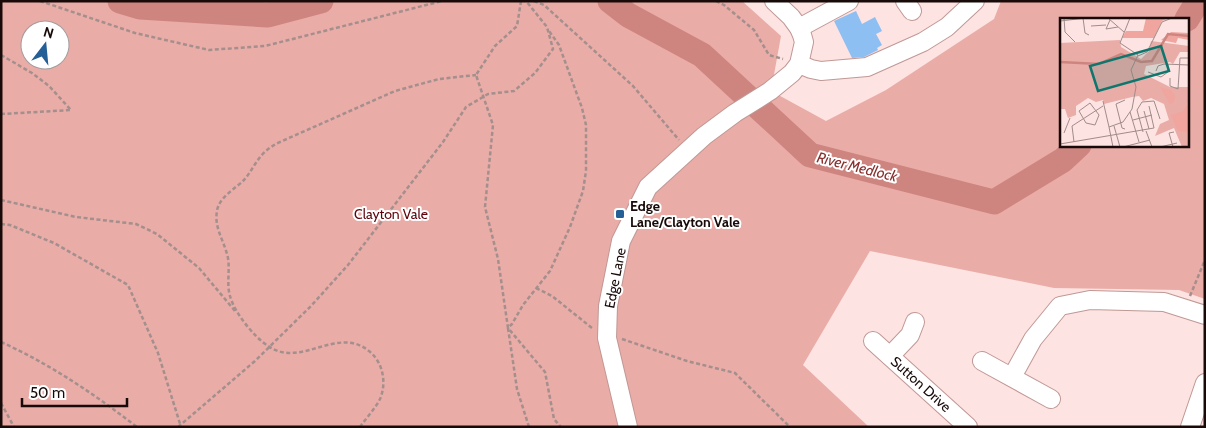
<svg xmlns="http://www.w3.org/2000/svg" width="1206" height="428" viewBox="0 0 1206 428" font-family="Cabin,sans-serif">
  <style>
    .green { fill: #eaaca7; fill-rule: evenodd }
    .lines { fill: none; stroke-linecap: round; stroke-linejoin: round }
    .river { stroke: #ce8580; stroke-width: 25 }
    .building { fill: #8dbff2 }
    .minor-casing { stroke: #c09895; stroke-width: 20 }
    .path { stroke: #a48f8d; stroke-width: 2.5; stroke-dasharray: 4 2.5; stroke-linecap: butt }
    .minor { stroke: #fff; stroke-width: 18 }
    .poi-dot { fill: #245f96; stroke: #fff; stroke-width: 2 }
    .labels { text-anchor: middle; dominant-baseline: central; stroke-width: 4; stroke-linejoin: round; paint-order: stroke }
    .poi-label { font-size: 14px; font-weight: bold; fill: #170a09; stroke: #fff; text-anchor: start }
    .park-label { font-size: 14px; fill: #5e030d; stroke: #fff }
    .street-label { font-size: 14px; fill: #170a09; stroke: #fff }
    .water-label { font-size: 15px; font-style: italic; fill: #87302f; stroke: #fff }
    .inset-river { fill: none; stroke: #ce8580; stroke-width: 2.5 }
    .inset-road { fill: none; stroke: #a18c8b; stroke-width: 1 }
    .view { fill: #0f766e; fill-opacity: 0.15; stroke: #0f766e; stroke-width: 2.5 }
    .inset-edge { fill: none; stroke: #170a09; stroke-width: 2.5 }
  </style>
  <rect width="100%" height="100%" fill="#fde3e1"/>
  <!-- green -->
  <path class="green" d="M1,1H742L781,36L771,91L826,121L886,90L994,19L1001,1H1205V299L1179,290L1054,288L870,251L803,365L869,427H1ZM1061,19H1187V145H1061ZM30,30H60V60H30Z"/>
  <g class="lines">
    <!-- river -->
    <g class="river">
      <path d="M120,1L140,7L268,15L321,1"/>
      <path d="M610,1L628,15L702,55L810,155L994,202L1063,160L1079,145"/>
      <path d="M1187,19L1198,1"/>
    </g>
  </g>
  <!-- building -->
  <path class="building" d="M856,11L862,24L875,17L882,31L876,34L882,45L877,48L878,50L864,57L852,58L834,21Z"/>
  <g class="lines">
    <defs>
      <g id="minor">
        <path d="M905,1L912,11"/>
        <path d="M799,28L849,1"/>
        <path d="M799,64L811,69L821,71L867,67L923,42L947,27L975,1"/>
        <path d="M873,341L968,427"/>
        <path d="M890,356L910,335L915,322"/>
        <path d="M982,361L1051,399"/>
        <path d="M1012,377L1033,339L1060,306L1090,300L1164,302L1205,315"/>
        <path d="M628,427L607,338L608,306L621,241L648,187L704,136L735,113L770,91L792,73L799,64L804,42L802,35L799,28L791,17L774,1"/>
        <path d="M1190,427L1205,383"/>
      </g>
    </defs>
    <!-- minor casing -->
    <use href="#minor" class="minor-casing"/>
    <!-- path -->
    <g class="path">
      <path d="M40,1L135,33L209,50L265,46L442,1"/>
      <path d="M521,1L517,26L495,46L476,75L493,125L485,207L498,259L508,328L545,372L554,419L561,427"/>
      <path d="M534,1L544,5L633,86L679,140"/>
      <path d="M716,1L724,5L754,30L769,55L783,59"/>
      <path d="M1,55L32,73L49,86L71,110"/>
      <path d="M1,114L71,110"/>
      <path d="M1,200L76,217L136,224L157,234L199,268L235,311"/>
      <path d="M1,224L10,225L54,243L128,285L158,353L181,427"/>
      <path d="M536,288L552,296L592,328"/>
      <path d="M1190,296L1205,260"/>
      <path d="M622,339L687,361L735,373L790,427"/>
      <path d="M1,342C50,364 94,394 137,427"/>
      <path d="M1,403L14,427"/>
      <path d="M178,427L255,361L311,306L348,265L443,142L466,107L488,94L514,91L535,73L553,49L547,27L526,1"/>
      <path d="M360,427C366,418 375,409 380,399C387,383 383,362 369,351C337,325 301,369 268,346C254,337 234,312 230,296C226,283 231,267 227,254C223,239 214,227 217,211C219,197 235,189 244,180C252,171 257,158 267,150C271,147 275,144 280,142L395,91L439,79L476,75"/>
      <path d="M529,427L517,389L508,328L512,324L523,305L550,271L570,227L583,191L586,171V125L582,108L559,45L549,31"/>
    </g>
    <!-- minor -->
    <use href="#minor" class="minor"/>
  </g>
  <!-- markers -->
  <rect class="poi-dot" x="615" y="209" width="10" height="10" rx="2.5"/>
  <g class="labels">
    <!-- poi labels -->
    <g class="poi-label">
      <text x="630" y="206">Edge<tspan x="630" dy="16">Lane/Clayton Vale</tspan></text>
    </g>
    <!-- park labels -->
    <g class="park-label">
      <text x="391" y="214">Clayton Vale</text>
    </g>
    <!-- street labels -->
    <g class="street-label">
      <text transform="translate(615 278) rotate(-79)">Edge Lane</text>
      <text transform="translate(921 384) rotate(42)">Sutton Drive</text>
    </g>
    <!-- water labels -->
    <g class="water-label">
      <text transform="translate(857 167) rotate(14)">River Medlock</text>
    </g>
  </g>
  <!-- overview -->
  <g transform="translate(1060 18)">
    <rect width="129" height="129" fill="#fde3e1"/>
    <path d="M60,22L61,29L81,41L89,33L91,23L129,28V34H120L113,46L110,44L86,48L84,56L110,69H129V129H122L114,110L95,118L100,106L109,102L104,86L91,80L83,83L79,78L72,79L44,86L43,82L36,84L28,80L16,88V97L8,100L5,91H0V25Z" fill="#eaaca7"/>
    <path d="M86,0H109L102,3L94,20H62L66,13H83ZM111,14L129,15V22L118,20L116,25L101,22ZM100,69L111,72L115,78L113,85L110,86ZM126,82H129V114L118,113L111,97L123,93L128,86Z" fill="#f0a59f"/>
    <path class="inset-river" d="M0,44L39,46L61,36L81,44L92,43L108,16L129,18"/>
    <path class="inset-road" d="M4,0L5,14L15,24M23,0L25,15L29,17M48,0L64,14M50,2L46,11L58,9M0,3L26,0M31,8L46,7M78,38L87,34L102,4L112,0M96,53L98,48L104,46L129,47M88,54L101,59L108,54V46M110,60V68L118,71L120,40H129M65,82L56,86L62,110L65,111M43,83L49,109M30,85L39,97L35,107L26,105L19,93ZM84,93L89,111M70,94L79,124M73,102L92,97M12,108L43,88M12,108L14,124M54,108L60,129M86,113L92,129M83,114L77,92L82,84L94,83L100,101M4,115L10,100M0,126L94,110L89,88M53,129L49,109L63,104L72,91L76,69L71,52L78,37L60,25L70,0M63,129L90,122M100,129L117,125M113,129L109,115L114,114"/>
    <path class="view" d="M101,28L109,53L38,73L30,48Z"/>
    <rect width="129" height="129" class="inset-edge"/>
  </g>
  <!-- border -->
  <rect width="1206" height="428" fill="none" stroke="#170a09" stroke-width="5"/>
  <!-- north arrow -->
  <g transform="translate(45 45) rotate(16)"><circle r="24" fill="#ffffff" stroke="#a29d9d"/>
  <path d="M0-4L9 19L0 12L-9 19Z" fill="#245f96"/>
  <text y="-8" font-size="14" font-weight="bold" text-anchor="middle" fill="#170a09">N</text>
  </g>
  <!-- scale -->
  <path d="M22 398v8h105v-8" fill="none" stroke="#170a09" stroke-width="2.5"/>
  <text x="30" y="398" font-size="15" fill="#170a09" stroke="#ffffff" stroke-width="4" paint-order="stroke">50 m</text>
</svg>
